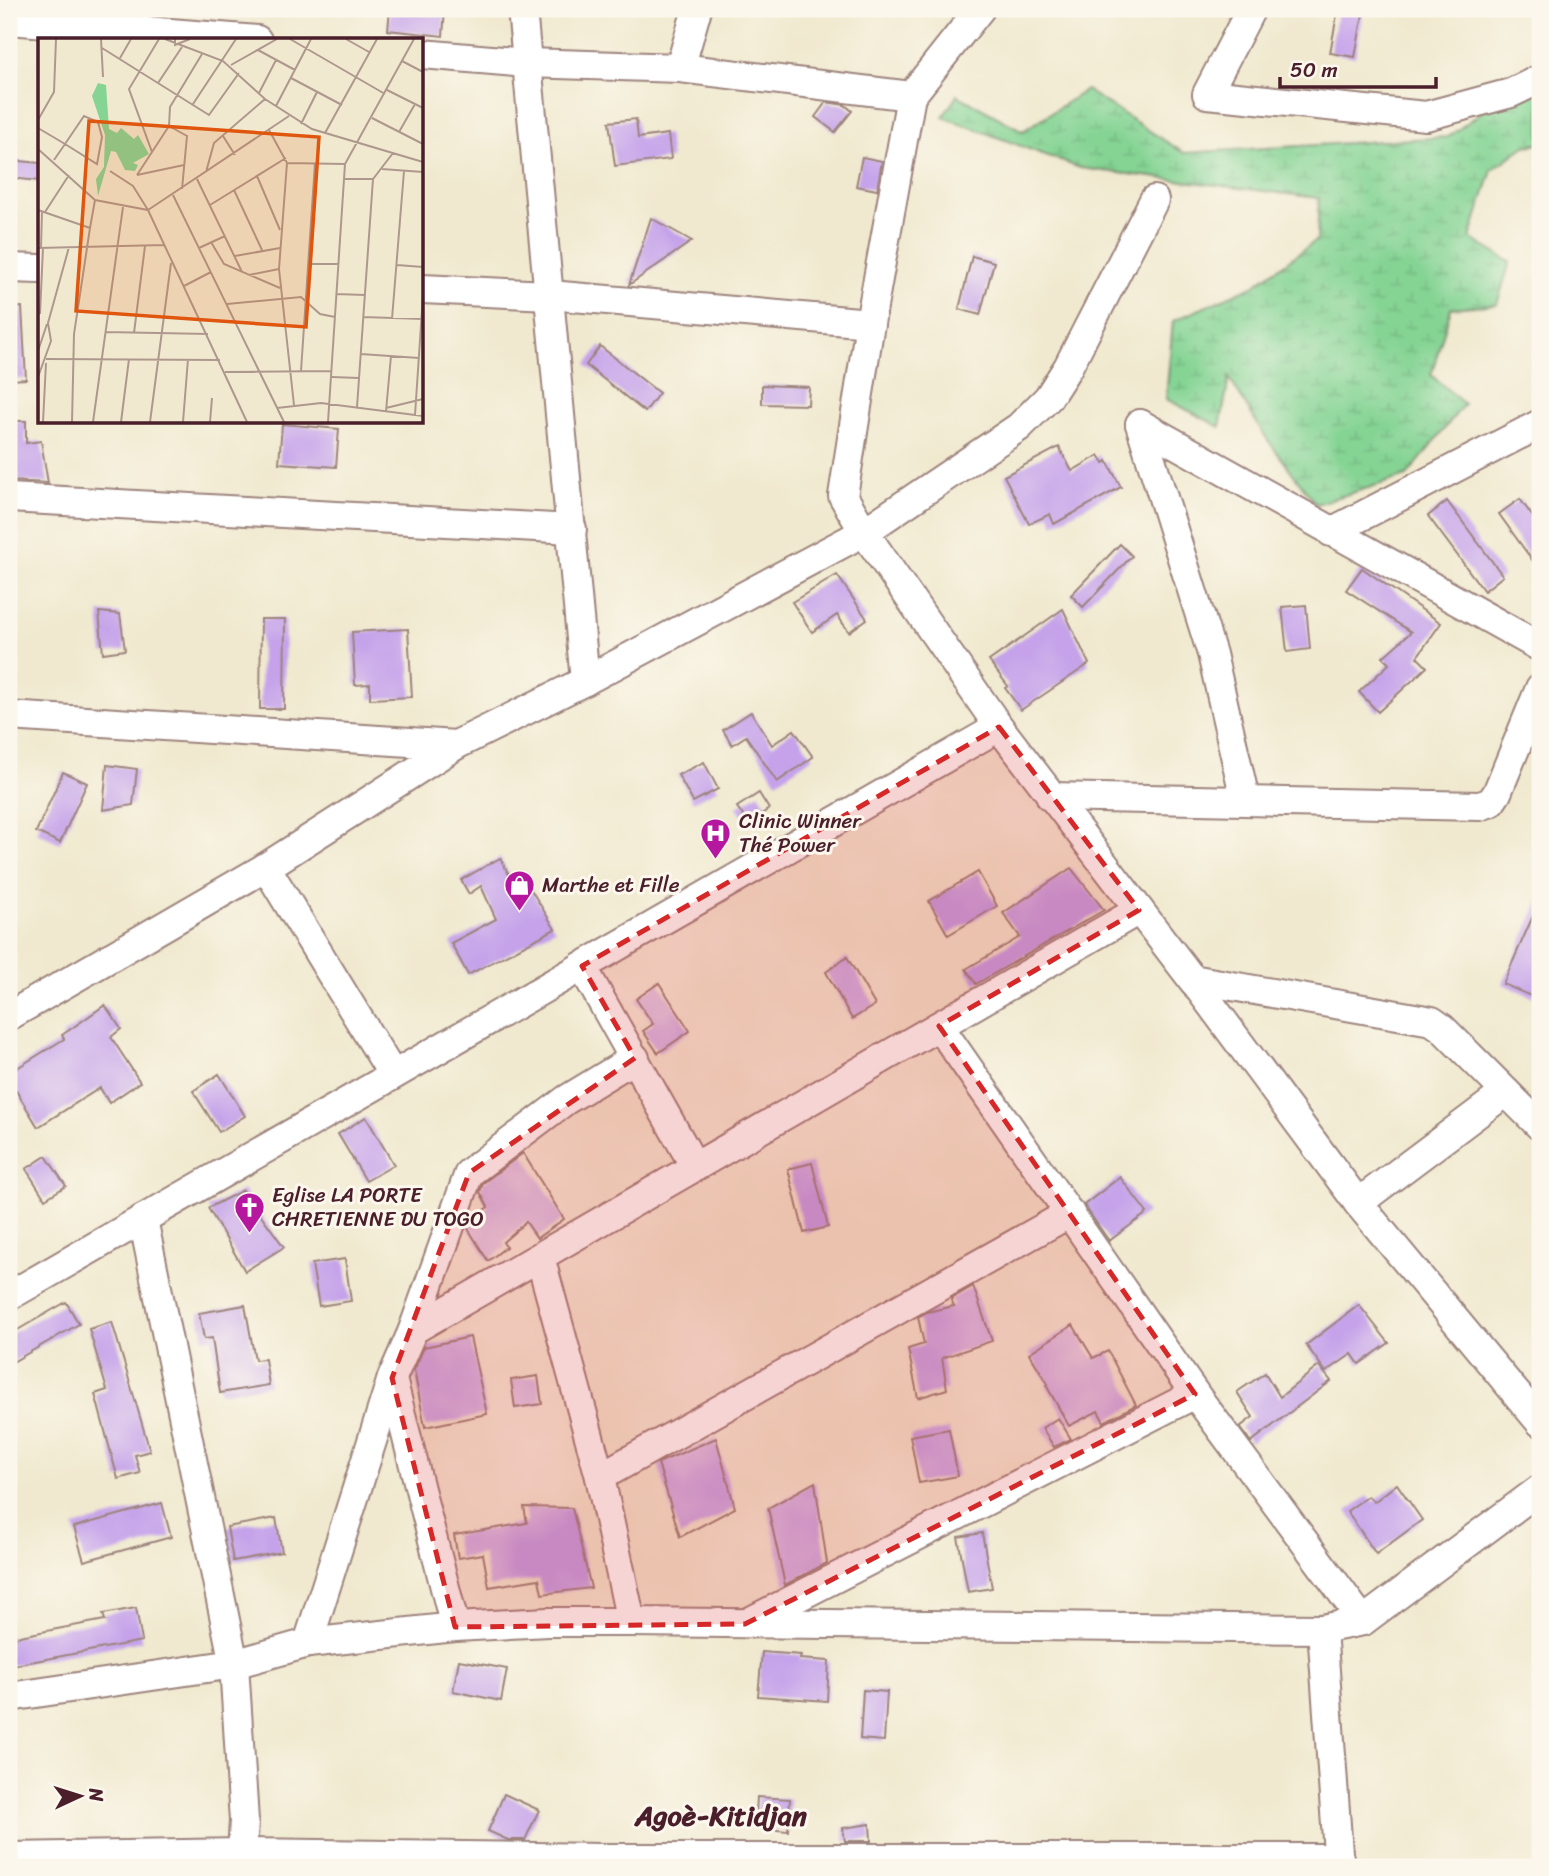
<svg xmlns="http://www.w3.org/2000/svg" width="1549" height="1876" viewBox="0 0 1549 1876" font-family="Sriracha,sans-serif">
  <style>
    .wetland { fill: url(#wetland-marsh); stroke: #687a60; stroke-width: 2 }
    .building { fill: #c5a2ea }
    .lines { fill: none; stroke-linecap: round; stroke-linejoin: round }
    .minor-casing { stroke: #9d847d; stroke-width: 32 }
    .minor { stroke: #fff; stroke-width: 28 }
    .marked { fill: #d62828; fill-opacity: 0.2; stroke: #d62828; stroke-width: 5; stroke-dasharray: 14 9; stroke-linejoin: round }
    .labels { text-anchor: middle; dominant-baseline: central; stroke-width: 6; stroke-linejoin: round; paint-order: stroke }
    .poi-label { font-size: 21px; fill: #4a1f2b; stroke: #fbf7ec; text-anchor: start }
    .district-label { font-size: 28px; font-weight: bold; fill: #4a1f2b; stroke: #fbf7ec }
    .inset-road { fill: none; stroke: #ae988d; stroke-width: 2 }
    .view { fill: #e0560e; fill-opacity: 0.15; stroke: #e0560e; stroke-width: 3.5 }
    .inset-edge { fill: none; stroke: #4a1f2b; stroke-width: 3.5 }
  </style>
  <defs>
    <pattern id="wetland-marsh" width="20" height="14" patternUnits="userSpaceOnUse" patternTransform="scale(1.75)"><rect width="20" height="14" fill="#85d494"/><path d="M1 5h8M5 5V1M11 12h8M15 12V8" fill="none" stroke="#74b680"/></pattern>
  </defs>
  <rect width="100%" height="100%" fill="#fbf7ec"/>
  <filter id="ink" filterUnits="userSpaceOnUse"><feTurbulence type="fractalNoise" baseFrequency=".0143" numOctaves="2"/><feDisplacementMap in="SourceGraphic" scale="14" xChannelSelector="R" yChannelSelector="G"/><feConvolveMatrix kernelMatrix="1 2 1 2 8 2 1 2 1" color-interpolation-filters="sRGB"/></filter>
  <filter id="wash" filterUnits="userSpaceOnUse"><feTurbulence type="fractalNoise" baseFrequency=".00686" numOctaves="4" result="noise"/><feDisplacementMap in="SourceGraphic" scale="28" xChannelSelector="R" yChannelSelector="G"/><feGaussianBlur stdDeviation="1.57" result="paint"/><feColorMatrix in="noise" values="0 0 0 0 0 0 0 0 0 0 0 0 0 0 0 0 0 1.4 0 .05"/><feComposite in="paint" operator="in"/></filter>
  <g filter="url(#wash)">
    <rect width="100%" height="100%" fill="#f0e9cf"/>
    <!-- wetland -->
    <path class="wetland" d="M1086,90L1184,153L1448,137L1502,97L1540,91V144L1525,146L1492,170L1470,238L1510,262L1497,304L1451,308L1431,375L1464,404L1407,476L1316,504L1267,439L1229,378L1220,427L1166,399L1173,321L1253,286L1317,240L1319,198L1080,168L943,117L957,95L1023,131Z"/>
    <g id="blocks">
      <!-- building -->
      <g class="building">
        <path d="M390,9H445L443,36L388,30Z"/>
        <path d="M1338,9H1364L1355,57L1330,53Z"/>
        <path d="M826,102L845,105L852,111L835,132L815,117Z"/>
        <path d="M636,119L638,138L668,134L671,159L615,166L609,122Z"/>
        <path d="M862,157L882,161L877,190L856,186Z"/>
        <path d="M9,160L40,163V181L9,178Z"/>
        <path d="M651,218L692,241L629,285Z"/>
        <path d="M972,256L994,262L980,315L959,309Z"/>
        <path d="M22,307L26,379L9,380V308Z"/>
        <path d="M600,346L659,393L645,412L586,365Z"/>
        <path d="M762,385L809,387L808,405L762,404Z"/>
        <path d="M10,421H26V443L41,441L48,483L9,481Z"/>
        <path d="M282,424L339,429L336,467L279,463Z"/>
        <path d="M1059,447L1072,471L1099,455L1104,463L1107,461L1121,487L1054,524L1050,514L1029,524L1004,476Z"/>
        <path d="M1520,499L1540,527V571L1499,514Z"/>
        <path d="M1447,501L1503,576L1484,591L1428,516Z"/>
        <path d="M1120,544L1132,556L1083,607L1071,595Z"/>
        <path d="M1362,568L1441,623L1417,657L1427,667L1378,712L1359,692L1389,664L1383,657L1411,632L1346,590Z"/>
        <path d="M837,575L867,619L849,632L837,615L812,632L792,602Z"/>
        <path d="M1306,605L1310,649L1287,652L1282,607Z"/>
        <path d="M1063,609L1089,664L1021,710L1005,688L1008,686L989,661Z"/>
        <path d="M99,612L120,614L125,650L103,653Z"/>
        <path d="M261,619H285L284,709H260Z"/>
        <path d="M408,629L412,697L370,699V684L355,685L352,632Z"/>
        <path d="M751,712L772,745L794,730L813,757L777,782L746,736L732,745L723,730Z"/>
        <path d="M704,762L718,789L693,802L678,775Z"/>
        <path d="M107,765L137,769L133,805L103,810Z"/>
        <path d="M63,772L87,783L60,843L36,832Z"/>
        <path d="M759,793L769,809L748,823L737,807Z"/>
        <path d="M500,858L512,880L522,875L555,929L468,975L451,943L496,919L481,886L469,894L461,880Z"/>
        <path d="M1071,868L1104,910L976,984L966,969L1020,937L1003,913Z"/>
        <path d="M978,872L997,906L948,935L929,901Z"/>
        <path d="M1540,900V980L1533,997L1503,984Z"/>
        <path d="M847,957L875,1005L852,1019L826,972Z"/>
        <path d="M659,983L690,1031L658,1053L643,1031L653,1024L636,999Z"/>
        <path d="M105,1005L121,1029L111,1037L140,1082L109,1103L100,1088L38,1127L9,1079V1073L64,1039L62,1035Z"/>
        <path d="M219,1074L245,1116L219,1132L193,1091Z"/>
        <path d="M366,1117L394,1165L366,1181L338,1134Z"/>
        <path d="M523,1153L564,1219L537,1238L526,1222L503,1242L506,1247L488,1261L467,1227L470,1221L488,1207L480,1192L483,1183Z"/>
        <path d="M46,1156L66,1186L45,1199L26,1169Z"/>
        <path d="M812,1163L828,1227L804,1233L788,1169Z"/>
        <path d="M1120,1177L1147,1213L1109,1241L1084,1205Z"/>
        <path d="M243,1190L284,1247L245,1271L208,1208Z"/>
        <path d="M345,1259L351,1301L319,1306L312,1264Z"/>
        <path d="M973,1286L992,1341L942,1358L947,1389L918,1398L908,1349L924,1344L918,1317L927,1312L954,1306L951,1299Z"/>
        <path d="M66,1302L79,1324L9,1364V1335Z"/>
        <path d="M245,1305L255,1360L265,1359L269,1385L220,1393L212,1338L204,1339L199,1313Z"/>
        <path d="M1359,1305L1389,1343L1359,1364L1352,1354L1326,1372L1306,1345Z"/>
        <path d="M112,1322L150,1451L135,1455L140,1473L118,1479L95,1394L107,1390L89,1329Z"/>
        <path d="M1073,1325L1093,1358L1108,1351L1136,1405L1104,1422L1098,1411L1069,1426L1046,1385L1048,1384L1029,1353Z"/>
        <path d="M470,1337L487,1414L425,1427L414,1370L424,1347Z"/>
        <path d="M1319,1366L1331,1381L1251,1442L1240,1427L1253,1417L1237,1392L1265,1373L1280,1397Z"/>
        <path d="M538,1376L542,1404L515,1408L511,1380Z"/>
        <path d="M1058,1418L1071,1439L1054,1447L1042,1428Z"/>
        <path d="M949,1429L958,1476L919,1483L910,1436Z"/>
        <path d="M716,1438L735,1508L680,1537L658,1463Z"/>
        <path d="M815,1482L827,1563L785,1585L768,1508Z"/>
        <path d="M1397,1484L1422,1520L1376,1554L1347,1511L1368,1496L1374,1502Z"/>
        <path d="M162,1503L171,1537L84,1561L74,1527Z"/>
        <path d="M524,1507L572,1508L591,1588L542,1594L539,1579L489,1587L483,1554L458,1558L454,1535L527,1523Z"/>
        <path d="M276,1518L282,1552L233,1561L227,1527Z"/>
        <path d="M982,1533L992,1588L968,1592L958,1537Z"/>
        <path d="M136,1608L142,1641L9,1666V1638L105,1620L103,1614Z"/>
        <path d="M762,1652L801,1655L800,1659L829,1661L827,1701L758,1696Z"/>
        <path d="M459,1660L507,1669L501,1701L453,1691Z"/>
        <path d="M863,1690L887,1692L884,1741L860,1739Z"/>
        <path d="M504,1794L539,1810L525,1840H508L488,1831Z"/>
        <path d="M757,1797L790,1799L788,1831L755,1828Z"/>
        <path d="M870,1824L871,1841H845L843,1828Z"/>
      </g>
    </g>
  </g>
  <g filter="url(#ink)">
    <use href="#blocks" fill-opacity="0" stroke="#9d847d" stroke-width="2"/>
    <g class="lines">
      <defs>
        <g id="minor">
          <path d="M522,9L585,681"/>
          <path d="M980,9L911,96L870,323L843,496L864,532L1019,427L1048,398L1068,367L1154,200"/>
          <path d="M1251,9L1207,94L1426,116L1511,93L1540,79"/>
          <path d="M9,20L257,40"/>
          <path d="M422,54L527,63L680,68L697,9"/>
          <path d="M680,68L911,96"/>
          <path d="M9,268L40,269"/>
          <path d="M422,289L550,295L870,323"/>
          <path d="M1140,424L1540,647"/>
          <path d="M1140,424L1212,654L1245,799"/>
          <path d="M9,498L572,529"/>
          <path d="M1331,532L1540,424"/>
          <path d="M9,716L456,745"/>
          <path d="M1051,797L1480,806L1491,802L1497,793L1540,688"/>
          <path d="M266,867L393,1075"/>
          <path d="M582,966L695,1167"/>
          <path d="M1192,979L1432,1021L1442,1028L1540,1126"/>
          <path d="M9,1016L266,867L456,745L585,681L864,532L999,727L1192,979L1358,1203L1540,1422"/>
          <path d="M939,1026L1195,1394L1363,1621"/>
          <path d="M1358,1203L1506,1092"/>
          <path d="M143,1219L234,1664L244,1821L242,1853L228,1865"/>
          <path d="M540,1257L600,1477L631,1622"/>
          <path d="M9,1296L999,727"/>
          <path d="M413,1330L1139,910"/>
          <path d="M392,1379L455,1627"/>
          <path d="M600,1477L1070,1213"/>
          <path d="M749,1622L1195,1394"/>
          <path d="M1322,1629L1339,1867"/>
          <path d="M308,1643L392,1378L413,1330L469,1173L566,1100L635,1058"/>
          <path d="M9,1697L234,1664L308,1643L455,1627L548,1622H631L1322,1629L1363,1621L1540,1489"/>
          <path d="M9,1857L242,1853L602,1858H1339"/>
        </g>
      </defs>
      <!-- minor casing -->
      <use href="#minor" class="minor-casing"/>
      <!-- minor -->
      <use href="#minor" class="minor"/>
    </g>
  </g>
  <!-- marked area -->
  <path class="marked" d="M999,727L1139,910L939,1026L1195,1394L745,1624L455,1627L392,1378L469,1173L635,1058L582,966Z"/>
  <!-- icons -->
  <defs>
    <symbol id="hospital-pin" viewBox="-11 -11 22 30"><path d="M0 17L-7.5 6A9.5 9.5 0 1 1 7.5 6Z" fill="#b5179e" stroke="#fbf7ec"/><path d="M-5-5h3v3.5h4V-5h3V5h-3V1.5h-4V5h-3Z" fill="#fff"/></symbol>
    <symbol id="shop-pin" viewBox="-11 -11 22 30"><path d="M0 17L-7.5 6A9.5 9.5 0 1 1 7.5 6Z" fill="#b5179e" stroke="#fbf7ec"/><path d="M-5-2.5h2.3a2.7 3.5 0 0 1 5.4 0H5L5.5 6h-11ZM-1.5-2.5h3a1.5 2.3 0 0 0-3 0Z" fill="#fff"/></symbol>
    <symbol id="church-pin" viewBox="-11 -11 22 30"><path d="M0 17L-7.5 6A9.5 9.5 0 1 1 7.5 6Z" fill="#b5179e" stroke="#fbf7ec"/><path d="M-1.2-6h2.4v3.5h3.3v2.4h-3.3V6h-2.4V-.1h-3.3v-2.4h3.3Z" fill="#fff"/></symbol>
  </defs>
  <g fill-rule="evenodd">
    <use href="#hospital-pin" x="698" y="816" width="35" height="47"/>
    <use href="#shop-pin" x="502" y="868" width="35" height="47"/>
    <use href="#church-pin" x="232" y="1190" width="35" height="47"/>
  </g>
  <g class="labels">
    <!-- poi labels -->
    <g class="poi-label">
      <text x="739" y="821">Clinic Winner<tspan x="739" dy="24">Thé Power</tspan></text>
      <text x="542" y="885">Marthe et Fille</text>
      <text x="272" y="1195">Eglise LA PORTE<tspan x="272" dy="24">CHRETIENNE DU TOGO</tspan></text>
    </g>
    <!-- district labels -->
    <g class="district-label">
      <text x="721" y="1815">Agoè-Kitidjan</text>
    </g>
  </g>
  <!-- overview -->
  <g transform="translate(38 38)">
    <rect width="385" height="385" fill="#f0e9cf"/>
    <path d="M60,45L68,47L71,91L79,95L83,90L96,101L100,97L111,116L95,125L100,127L97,133L87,132L78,114L73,113L60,158L58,141L66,129L67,97L54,58Z" fill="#85d494"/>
    <path class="inset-road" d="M63,1L65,39M127,1L185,23L227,61L274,91L385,124M137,1V7L152,1M252,1L347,56M308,1L331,14M64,10L171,77L201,35M220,12L257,32M82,20L93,1M364,23L385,34M193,27L239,1M253,40L304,67M120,45L144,9M349,52L385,70M221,55L238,22M155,66L198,1M238,68L273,1M334,80L385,106M0,82L16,54L18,1M263,86L279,54M131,88L149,98L144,151M0,90L27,106L59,126L64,99L60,84L46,78L27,106L16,122M231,92L249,125L241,231L256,367M361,94L377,66M287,95L339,1M185,98L197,117M0,111L57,162L110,172L95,148L72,133M114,114L91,51L121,1M249,125L307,126M344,131L385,134M168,134L176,105L227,61M99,137L131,88L132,69L164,16M99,137L146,127M219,138L242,192M159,141L204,234M306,141H335L355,115M196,152L224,212M135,157L246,384M172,167L248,120M0,172L52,190L36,296L34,384M7,174L31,137M52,190L57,162M173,204L186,226L242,250M0,210L126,207M3,210L4,173M161,210L187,198M197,218L242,210M270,226H300M359,227L385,229M211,237L241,231M146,248L173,234M298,256L327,257M189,266L263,259L282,276L297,279M2,276L5,210M325,279L385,281M354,281L366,133M68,294L170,296M96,295L107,208M0,313L9,286M323,316L381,320M8,321L182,322M263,333L277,125M187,334L294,333M0,339L13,303L10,285L31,209M294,339L321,340M319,369L335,141M239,370L283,365L385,378M348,370L385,361M348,373L353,318M377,377L385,257M5,384L8,325M55,384L85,169M83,384L91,321M112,384L133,225M145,384L150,321M172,384L174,360M209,384L110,172L251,78M290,384L307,126L376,1"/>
    <path class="view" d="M51,83L281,99L268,289L38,273Z"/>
    <rect width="385" height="385" class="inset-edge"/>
  </g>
  <!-- margin -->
  <rect width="1549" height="1876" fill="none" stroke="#fbf7ec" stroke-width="35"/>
  <!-- north arrow -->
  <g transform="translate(80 1796) rotate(86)" stroke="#fbf7ec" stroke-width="5" paint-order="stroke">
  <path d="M0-5L12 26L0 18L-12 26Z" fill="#4a1f2b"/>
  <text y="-10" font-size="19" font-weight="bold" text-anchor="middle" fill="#4a1f2b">N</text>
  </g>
  <!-- scale -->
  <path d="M1280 77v10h156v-10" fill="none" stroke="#4a1f2b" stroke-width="3.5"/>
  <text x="1290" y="77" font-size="21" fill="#4a1f2b" stroke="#fbf7ec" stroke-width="5" paint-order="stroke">50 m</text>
</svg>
